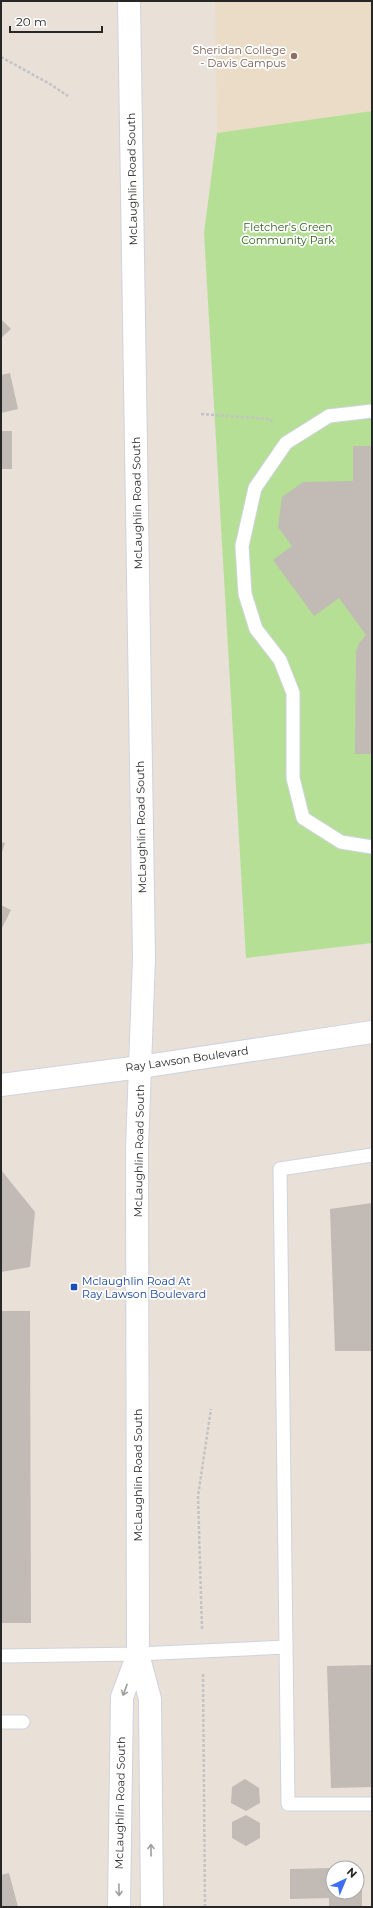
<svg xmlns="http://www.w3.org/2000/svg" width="373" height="1908" viewBox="0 0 373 1908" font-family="Montserrat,sans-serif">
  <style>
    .education { fill: #ebdcc7 }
    .green { fill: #b5df95 }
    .building { fill: #c1bab5 }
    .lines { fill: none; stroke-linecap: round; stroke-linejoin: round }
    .service-casing { stroke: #ced3e0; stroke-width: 15 }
    .tertiary-casing { stroke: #ced3e0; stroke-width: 24 }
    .path { stroke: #c3c3c3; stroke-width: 2.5; stroke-dasharray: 3 2; stroke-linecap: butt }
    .service { stroke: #fff; stroke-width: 13 }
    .tertiary { stroke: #fff; stroke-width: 22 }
    .oneway { stroke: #9e9e9e }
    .education-dot { fill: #8d6e63; stroke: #fff; stroke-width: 1.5 }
    .transit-dot { fill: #1a4fb4; stroke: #fff; stroke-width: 1.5 }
    .labels { text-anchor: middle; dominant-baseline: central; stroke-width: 3.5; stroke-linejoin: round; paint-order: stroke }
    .education-label { font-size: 11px; fill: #785e54; stroke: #fff; text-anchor: end }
    .street-label { font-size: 11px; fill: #272727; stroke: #fff }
    .park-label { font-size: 11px; fill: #2f5f1b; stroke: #fff }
    .transit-label { font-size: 11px; fill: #164399; stroke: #fff; text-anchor: start }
  </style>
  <rect width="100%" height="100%" fill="#e9e0d8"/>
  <!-- education -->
  <path class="education" d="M215,1H372V111L217,133Z"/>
  <!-- green -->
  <path class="green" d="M372,111V943L246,958L204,233L217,133Z"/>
  <!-- building -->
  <g class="building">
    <path d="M1,319L11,329L1,338Z"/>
    <path d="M10,373L18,409L1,413V375Z"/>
    <rect x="1" y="431" width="11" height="38"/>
    <path d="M353,446H372V754H355L356,652L359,643L366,635L339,598L314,616L273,560L292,546L278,527L282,497L303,482L353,481Z"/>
    <path d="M1,842L5,843L1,855Z"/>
    <path d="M1,905L11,910L1,930Z"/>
    <path d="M1,1170L35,1212L30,1267L1,1272Z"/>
    <path d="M372,1203V1351H335L330,1209Z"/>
    <path d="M1,1311H30L31,1623H1Z"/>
    <path d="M372,1665V1787L331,1788L327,1666Z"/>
    <path d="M245,1779L259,1788L260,1803L246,1811L231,1803L232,1787Z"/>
    <path d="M246,1815L260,1823V1838L246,1846L232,1838V1822Z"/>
    <path d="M333,1868V1892H357V1885H362V1907H329V1898L290,1899V1869Z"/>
    <path d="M9,1873L18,1907H1V1875Z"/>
  </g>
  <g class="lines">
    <defs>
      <g id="service">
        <path d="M372,411L329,416L286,443L255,488L242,546L245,594L256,629L280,660L293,693V778L303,818L341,842L372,847"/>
        <path d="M372,1155L280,1169L288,1804H372"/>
        <path d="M1,1656L138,1654L286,1647"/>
        <path d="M1,1722H23"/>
      </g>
      <g id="tertiary">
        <path d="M129,1L144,958L137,1148L138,1654L150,1699L152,1907"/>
        <path d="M1,1085L140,1067L372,1032"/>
        <path d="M119,1907L122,1697L138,1654"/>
      </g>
    </defs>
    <!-- service casing -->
    <use href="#service" class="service-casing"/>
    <!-- tertiary casing -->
    <use href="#tertiary" class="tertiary-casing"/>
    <!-- path -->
    <g class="path">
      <path d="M1,57L50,84L68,96"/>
      <path d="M201,414L270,419L273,423"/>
      <path d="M202,1629L198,1496L211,1409"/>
      <path d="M203,1674L205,1907"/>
    </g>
    <!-- service -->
    <use href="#service" class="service"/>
    <!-- tertiary -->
    <use href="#tertiary" class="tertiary"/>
  </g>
  <!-- one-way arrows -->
  <defs><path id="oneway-shaft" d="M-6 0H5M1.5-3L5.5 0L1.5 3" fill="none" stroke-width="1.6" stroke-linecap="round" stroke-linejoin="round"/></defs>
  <g class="oneway">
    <use href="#oneway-shaft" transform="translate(125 1690) rotate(110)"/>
    <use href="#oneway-shaft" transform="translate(151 1850) rotate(-91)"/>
    <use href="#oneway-shaft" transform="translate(119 1890) rotate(89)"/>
  </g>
  <!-- markers -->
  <circle class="education-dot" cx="294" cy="56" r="4"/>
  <rect class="transit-dot" x="70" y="1283" width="8" height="8" rx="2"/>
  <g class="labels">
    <!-- education labels -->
    <g class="education-label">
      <text x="286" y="50">Sheridan College<tspan x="286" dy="13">- Davis Campus</tspan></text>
    </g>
    <!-- street labels -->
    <g class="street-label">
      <text transform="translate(132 179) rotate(-91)">McLaughlin Road South</text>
      <text transform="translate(137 503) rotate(-91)">McLaughlin Road South</text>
      <text transform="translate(141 827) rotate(-91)">McLaughlin Road South</text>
      <text transform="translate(187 1059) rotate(-8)">Ray Lawson Boulevard</text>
      <text transform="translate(139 1151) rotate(-89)">McLaughlin Road South</text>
      <text transform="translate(138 1475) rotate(-90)">McLaughlin Road South</text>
      <text transform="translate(120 1803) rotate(-89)">McLaughlin Road South</text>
    </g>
    <!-- park labels -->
    <g class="park-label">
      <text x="288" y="227">Fletcher's Green<tspan x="288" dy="13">Community Park</tspan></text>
    </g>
    <!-- transit labels -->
    <g class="transit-label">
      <text x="82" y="1281">Mclaughlin Road At<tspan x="82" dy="13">Ray Lawson Boulevard</tspan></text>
    </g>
  </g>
  <!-- border -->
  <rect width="373" height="1908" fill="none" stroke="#272727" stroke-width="4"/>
  <!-- north arrow -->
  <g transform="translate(345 1880) rotate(44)"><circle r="19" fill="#ffffff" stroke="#a9a9a9"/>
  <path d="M0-3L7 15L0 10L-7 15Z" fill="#3b6ef3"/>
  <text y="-6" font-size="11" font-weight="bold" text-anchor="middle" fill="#272727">N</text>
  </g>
  <!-- scale -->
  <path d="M10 26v6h92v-6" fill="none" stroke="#272727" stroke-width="2"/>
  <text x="16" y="26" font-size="12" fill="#272727" stroke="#ffffff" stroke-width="3" paint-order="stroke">20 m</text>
</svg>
